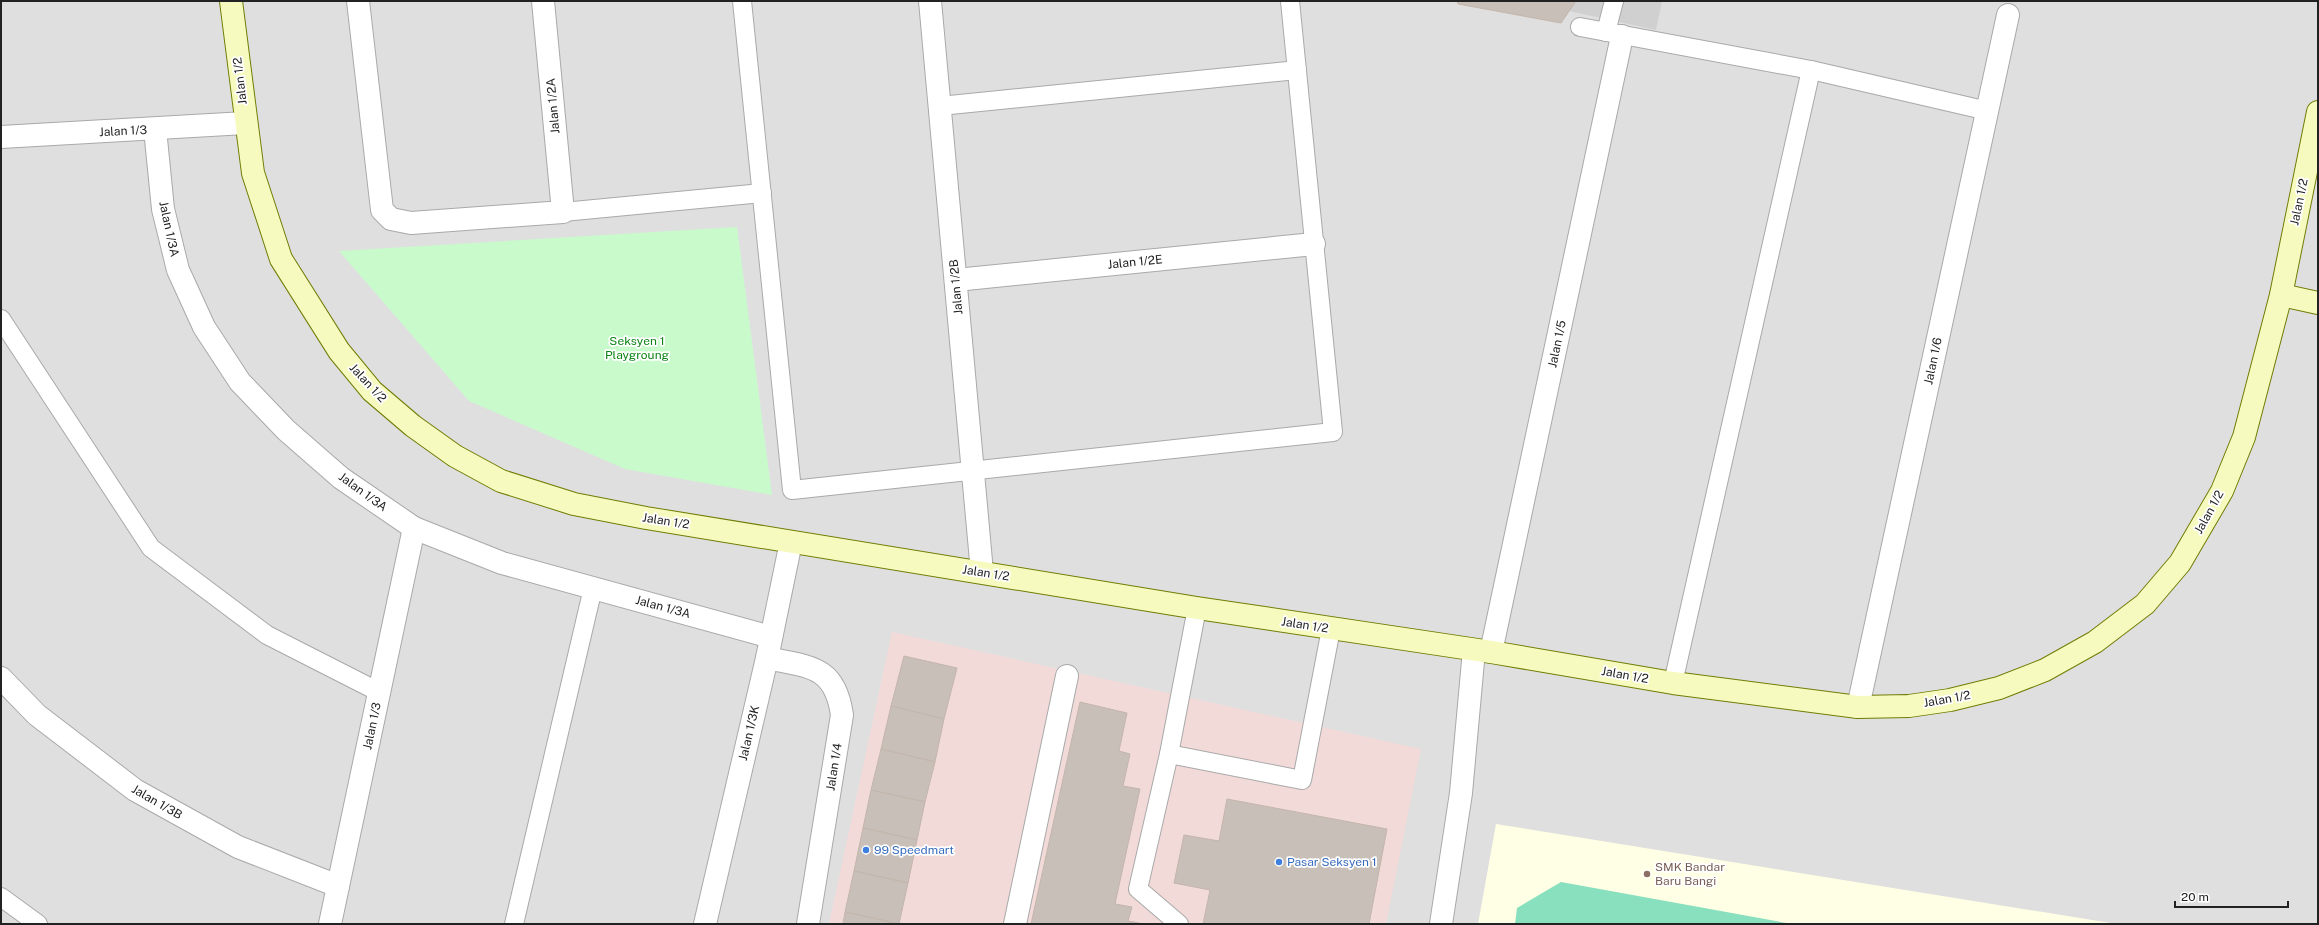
<svg xmlns="http://www.w3.org/2000/svg" width="2319" height="925" viewBox="0 0 2319 925" font-family="'Public Sans',sans-serif">
  <style>
    .residential { fill: #e0dfdf }
    .commercial { fill: #f2dad9 }
    .education { fill: #ffffe5 }
    .religious { fill: #d0d0d0 }
    .park { fill: #c8facc }
    .pitch { fill: #88e0be }
    .building { fill: #c7bfb8; stroke: #c4b6ab }
    .lines { fill: none; stroke-linecap: round; stroke-linejoin: round }
    .lane-casing { stroke: #a9a9a9; stroke-width: 20 }
    .street-casing { stroke: #a9a9a9; stroke-width: 24 }
    .secondary-casing { stroke: #707d05; stroke-width: 24 }
    .lane { stroke: #fff; stroke-width: 18 }
    .street { stroke: #fff; stroke-width: 22 }
    .secondary { stroke: #f7fabf; stroke-width: 22 }
    .shop-dot { fill: #3f7fe0; stroke: #fff; stroke-width: 1.5 }
    .education-dot { fill: #8d6e63; stroke: #fff; stroke-width: 1.5 }
    .labels { text-anchor: middle; dominant-baseline: central; stroke-width: 3.5; stroke-linejoin: round; paint-order: stroke }
    .street-label { font-size: 12px; fill: #222; stroke: #fff }
    .park-label { font-size: 12px; fill: #0c8416; stroke: #fff }
    .shop-label { font-size: 12px; fill: #366cbe; stroke: #fff; text-anchor: start }
    .education-label { font-size: 12px; fill: #785e54; stroke: #fff; text-anchor: start }
  </style>
  <rect width="100%" height="100%" fill="#f2efe9"/>
  <!-- residential -->
  <rect class="residential" x="1" y="1" width="2317" height="923"/>
  <!-- commercial -->
  <path class="commercial" d="M892,632L1421,749L1386,924H829Z"/>
  <!-- education -->
  <path class="education" d="M1496,824L2117,924H1478Z"/>
  <!-- religious -->
  <path class="religious" d="M1457,1H1662L1656,30L1569,11L1561,23L1458,4Z"/>
  <!-- park -->
  <path class="park" d="M737,227L772,495L625,469L469,401L339,251Z"/>
  <!-- pitch -->
  <path class="pitch" d="M1561,882L1792,924H1515L1517,908Z"/>
  <!-- building -->
  <g class="building">
    <path d="M1457,1H1576L1561,23L1458,4Z"/>
    <path d="M904,656L957,668L944,719L891,706Z"/>
    <path d="M1080,702L1127,713L1119,751L1130,754L1123,786L1140,789L1115,904L1132,907L1128,921L1144,924H1031Z"/>
    <path d="M891,706L944,719L935,762L881,749Z"/>
    <path d="M881,749L935,762L925,802L871,790Z"/>
    <path d="M871,790L925,802L917,840L863,828Z"/>
    <path d="M1227,799L1387,829L1369,924H1203L1210,890L1174,883L1184,835L1219,841Z"/>
    <path d="M863,828L917,840L908,883L854,871Z"/>
    <path d="M854,871L908,883L899,924L845,912Z"/>
    <path d="M845,912L899,924H843Z"/>
  </g>
  <g class="lines">
    <defs>
      <g id="lane">
        <path d="M742,1L792,490L1333,432L1290,1"/>
        <path d="M1580,27L1811,70L1988,111"/>
        <path d="M1606,32L1614,1"/>
        <path d="M940,106L1297,70"/>
        <path d="M563,212L762,193"/>
        <path d="M1,319L151,548L267,635L379,692"/>
        <path d="M1673,683L1811,70"/>
        <path d="M1169,754L1197,608"/>
        <path d="M1,897L38,924"/>
        <path d="M514,924L593,588"/>
        <path d="M1179,924L1138,889L1169,754L1302,780L1331,629"/>
      </g>
      <g id="street">
        <path d="M358,1L382,210L391,219L411,223L563,212L543,1"/>
        <path d="M930,1L982,572"/>
        <path d="M155,129L163,209L178,270L204,327L240,382L286,430L341,478L414,528L502,563L771,637"/>
        <path d="M1,137L245,123"/>
        <path d="M956,280L1314,244"/>
        <path d="M1491,652L1622,36"/>
        <path d="M767,658C809,667 835,665 842,715L808,924"/>
        <path d="M1,678L37,715L135,790L238,847L338,886"/>
        <path d="M1858,707L2008,15"/>
        <path d="M330,924L414,528"/>
        <path d="M705,924L767,658L791,542"/>
        <path d="M1015,924L1067,676"/>
        <path d="M1441,924L1461,793L1474,650"/>
      </g>
      <g id="secondary">
        <path d="M231,1L253,173L281,259L339,351L372,391L413,426L455,456L501,481L574,504L646,518L1197,608L1491,652L1673,683L1858,707L1909,706L1950,700L1999,688L2045,670L2095,642L2145,604L2180,563L2222,491L2244,437L2281,295L2318,112"/>
        <path d="M2281,295L2318,303"/>
      </g>
    </defs>
    <!-- lane casing -->
    <use href="#lane" class="lane-casing"/>
    <!-- street casing -->
    <use href="#street" class="street-casing"/>
    <!-- secondary casing -->
    <use href="#secondary" class="secondary-casing"/>
    <!-- lane -->
    <use href="#lane" class="lane"/>
    <!-- street -->
    <use href="#street" class="street"/>
    <!-- secondary -->
    <use href="#secondary" class="secondary"/>
  </g>
  <!-- markers -->
  <g class="shop-dot">
    <circle cx="866" cy="850" r="4"/>
    <circle cx="1279" cy="862" r="4"/>
  </g>
  <circle class="education-dot" cx="1647" cy="874" r="4"/>
  <g class="labels">
    <!-- street labels -->
    <g class="street-label">
      <text transform="translate(240 81) rotate(-97)">Jalan 1/2</text>
      <text transform="translate(553 106) rotate(-95)">Jalan 1/2A</text>
      <text transform="translate(123 131) rotate(-3)">Jalan 1/3</text>
      <text transform="translate(2299 202) rotate(-78)">Jalan 1/2</text>
      <text transform="translate(169 229) rotate(78)">Jalan 1/3A</text>
      <text transform="translate(1135 262) rotate(-6)">Jalan 1/2E</text>
      <text transform="translate(956 287) rotate(-95)">Jalan 1/2B</text>
      <text transform="translate(1557 344) rotate(-78)">Jalan 1/5</text>
      <text transform="translate(1933 361) rotate(-78)">Jalan 1/6</text>
      <text transform="translate(368 383) rotate(47)">Jalan 1/2</text>
      <text transform="translate(363 492) rotate(36)">Jalan 1/3A</text>
      <text transform="translate(2209 512) rotate(-61)">Jalan 1/2</text>
      <text transform="translate(666 521) rotate(9)">Jalan 1/2</text>
      <text transform="translate(986 573) rotate(9)">Jalan 1/2</text>
      <text transform="translate(663 607) rotate(15)">Jalan 1/3A</text>
      <text transform="translate(1305 625) rotate(9)">Jalan 1/2</text>
      <text transform="translate(1625 675) rotate(10)">Jalan 1/2</text>
      <text transform="translate(1947 699) rotate(-10)">Jalan 1/2</text>
      <text transform="translate(372 726) rotate(-78)">Jalan 1/3</text>
      <text transform="translate(749 733) rotate(-77)">Jalan 1/3K</text>
      <text transform="translate(834 767) rotate(-81)">Jalan 1/4</text>
      <text transform="translate(157 802) rotate(30)">Jalan 1/3B</text>
    </g>
    <!-- park labels -->
    <g class="park-label">
      <text x="637" y="341">Seksyen 1<tspan x="637" dy="14">Playgroung</tspan></text>
    </g>
    <!-- shop labels -->
    <g class="shop-label">
      <text x="874" y="850">99 Speedmart</text>
      <text x="1287" y="862">Pasar Seksyen 1</text>
    </g>
    <!-- education labels -->
    <g class="education-label">
      <text x="1655" y="867">SMK Bandar<tspan x="1655" dy="14">Baru Bangi</tspan></text>
    </g>
  </g>
  <!-- border -->
  <rect width="2319" height="925" fill="none" stroke="#222222" stroke-width="4"/>
  <!-- scale -->
  <path d="M2175 901v6h113v-6" fill="none" stroke="#222222" stroke-width="2"/>
  <text x="2181" y="901" font-size="12" fill="#222222" stroke="#ffffff" stroke-width="3" paint-order="stroke">20 m</text>
</svg>
